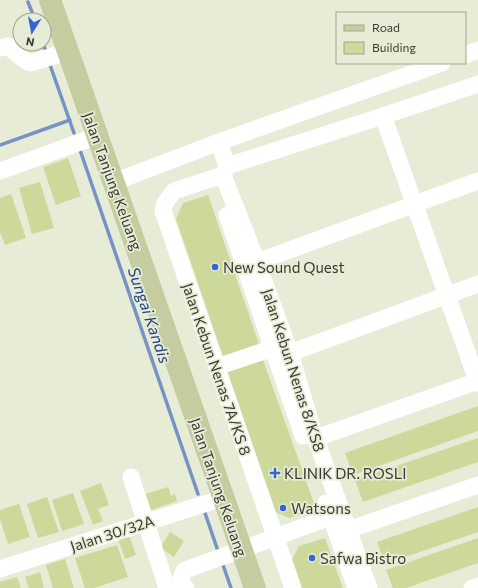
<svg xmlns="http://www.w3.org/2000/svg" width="478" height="588" viewBox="0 0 478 588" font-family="Commissioner,sans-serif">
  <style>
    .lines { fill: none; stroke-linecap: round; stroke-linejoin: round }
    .stream { stroke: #7892c6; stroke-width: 3.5 }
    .building { fill: #ccd99a }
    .minor { stroke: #fff; stroke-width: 17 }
    .major { stroke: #c5cda0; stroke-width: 22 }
    .poi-dot { fill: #3565d5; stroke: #e7ecd6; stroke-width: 1.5 }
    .labels { text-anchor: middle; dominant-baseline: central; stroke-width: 3.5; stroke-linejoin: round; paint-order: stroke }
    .street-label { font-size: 15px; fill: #393b32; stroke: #e7ecd6 }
    .poi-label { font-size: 15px; fill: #393b32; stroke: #e7ecd6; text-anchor: start }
    .water-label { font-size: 16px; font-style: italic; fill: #244181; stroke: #e7ecd6 }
  </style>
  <rect width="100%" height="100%" fill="#e7ecd6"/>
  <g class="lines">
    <!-- stream -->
    <g class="stream">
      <path d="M28,2L35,20"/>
      <path d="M43,44L47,54"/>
      <path d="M49,62L74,133"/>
      <path d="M0,145L70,120"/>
      <path d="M79,147L198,494"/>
      <path d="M205,513L219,554"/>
      <path d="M222,562L231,588"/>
    </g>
  </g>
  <!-- building -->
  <g class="building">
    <path d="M68,158L81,196L56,205L43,167Z"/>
    <path d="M40,182L54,228L32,234L19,188Z"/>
    <path d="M11,194L26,238L5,245L0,232V198Z"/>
    <path d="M208,195L260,347L224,359L176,219L183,203Z"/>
    <path d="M262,357L316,509L290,518L275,512L226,369Z"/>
    <path d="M478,406V431L353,475L345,453Z"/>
    <path d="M478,438V462L363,502L355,480Z"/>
    <path d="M101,483L109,505L98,509L103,521L93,525L80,491Z"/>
    <path d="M168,487L171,496L175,494L177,501L151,510L146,494Z"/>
    <path d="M73,493L84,524L62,531L52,500Z"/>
    <path d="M47,497L59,532L38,538L27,504Z"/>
    <path d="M19,504L30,537L8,544L0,519V510Z"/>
    <path d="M478,507V532L385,564L377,542Z"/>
    <path d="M170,532L184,541L174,557L160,548Z"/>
    <path d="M129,535L136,555L125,559L118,539Z"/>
    <path d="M325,538L343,588H302L292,560L299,546Z"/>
    <path d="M478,538V563L406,588H393L386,570Z"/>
    <path d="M117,545L128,577L94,588H85L75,558Z"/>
    <path d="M65,559L74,588H53L46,565Z"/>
    <path d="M40,572L44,588H29L25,577Z"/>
    <path d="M17,577L21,588H0V582Z"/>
  </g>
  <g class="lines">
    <!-- minor -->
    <g class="minor">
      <path d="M0,48L8,46C16,52 21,59 30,63L67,52"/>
      <path d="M465,55L478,50"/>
      <path d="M383,116L478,383"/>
      <path d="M219,142L227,166L223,175L174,191L165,203L163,211L293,588"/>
      <path d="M227,166L383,116L478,84"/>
      <path d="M0,171L97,136"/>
      <path d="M223,175L257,262L290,353L313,431L369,588"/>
      <path d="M114,182L219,142L442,63"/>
      <path d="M227,215L303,436"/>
      <path d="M257,262L478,181"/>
      <path d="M290,353L478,284"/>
      <path d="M217,367L273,348"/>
      <path d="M316,438L478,381"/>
      <path d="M131,477L167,588"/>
      <path d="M326,503L356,588"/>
      <path d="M348,530L478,485"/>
      <path d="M0,569L223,498"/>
      <path d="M186,588C180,583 180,576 185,570C234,553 282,534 331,517"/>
      <path d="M472,588L478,586"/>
    </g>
    <!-- major -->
    <path class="major" d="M50,0L255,588"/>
  </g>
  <!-- markers -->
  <g class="poi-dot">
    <circle cx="215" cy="267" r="4"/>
    <path d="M273 467h4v4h4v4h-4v4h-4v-4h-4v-4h4z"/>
    <circle cx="283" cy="508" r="4"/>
    <circle cx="312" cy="558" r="4"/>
  </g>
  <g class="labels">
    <!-- street labels -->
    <g class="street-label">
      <text transform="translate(113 181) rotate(70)">Jalan Tanjung Keluang</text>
      <text transform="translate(217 369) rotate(71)">Jalan Kebun Nenas 7A/KS 8</text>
      <text transform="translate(294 370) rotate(72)">Jalan Kebun Nenas 8/KS8</text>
      <text transform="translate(219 487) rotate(71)">Jalan Tanjung Keluang</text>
      <text transform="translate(112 533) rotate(-18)">Jalan 30/32A</text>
    </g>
    <!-- poi labels -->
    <g class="poi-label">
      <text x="223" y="267">New Sound Quest</text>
      <text x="284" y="473">KLINIK DR. ROSLI</text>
      <text x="291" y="508">Watsons</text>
      <text x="320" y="558">Safwa Bistro</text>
    </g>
    <!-- water labels -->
    <g class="water-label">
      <text transform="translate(150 315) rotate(71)">Sungai Kandis</text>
    </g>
  </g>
  <!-- legend -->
  <rect x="336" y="12" width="130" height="52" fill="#e7ecd6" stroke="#a1a594"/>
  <rect x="344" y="25" width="20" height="6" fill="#c5cda0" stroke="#a1a594"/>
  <text x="372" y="32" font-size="12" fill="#393b32">Road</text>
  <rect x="344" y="42" width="20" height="12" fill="#ccd99a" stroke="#a1a594"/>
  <text x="372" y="52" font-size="12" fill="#393b32">Building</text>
  <!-- north arrow -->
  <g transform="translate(32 32) rotate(191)"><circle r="19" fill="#e7ecd6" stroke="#a1a594"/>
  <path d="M0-3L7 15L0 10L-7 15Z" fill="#3565d5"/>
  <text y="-6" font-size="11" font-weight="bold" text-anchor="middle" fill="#393b32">N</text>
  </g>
</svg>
